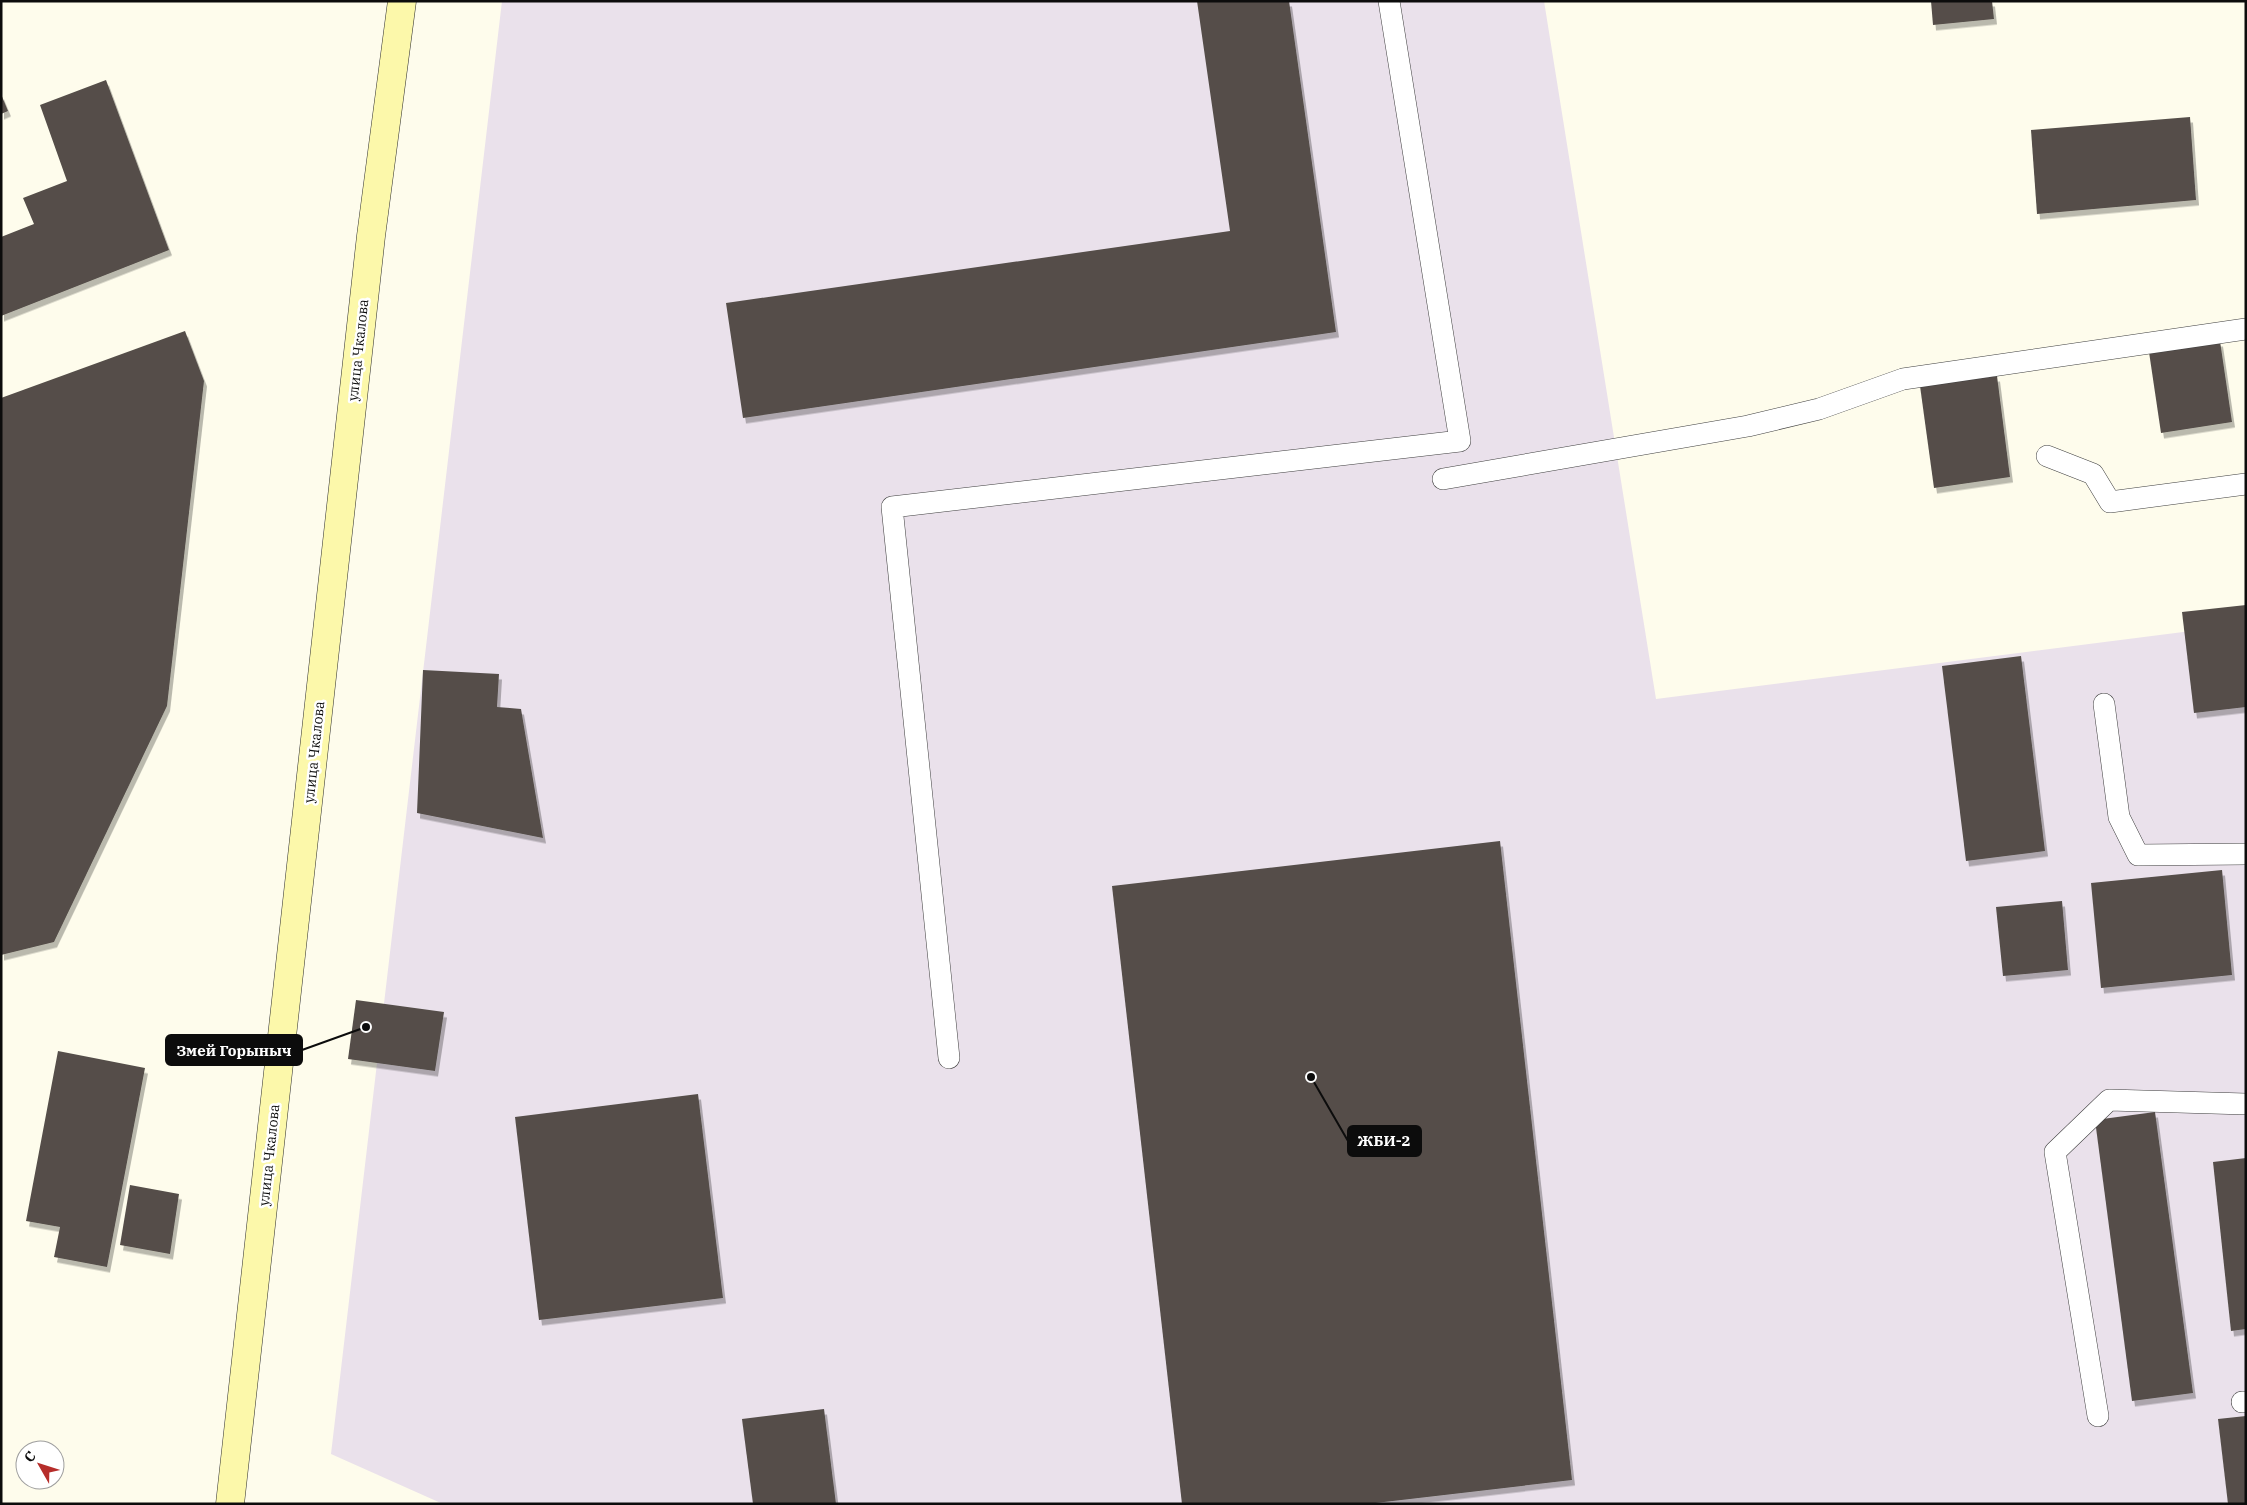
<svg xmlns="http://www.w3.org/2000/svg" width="2247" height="1505" viewBox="0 0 2247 1505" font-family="'IBM Plex Serif',serif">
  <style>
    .industrial { fill: #eae1eb }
    .building { fill: #544e49; filter: url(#shadow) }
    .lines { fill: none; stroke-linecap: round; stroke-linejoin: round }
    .lane-casing { stroke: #3f3f3f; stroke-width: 22 }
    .secondary-casing { stroke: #2e2e2e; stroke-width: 29 }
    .lane { stroke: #fff; stroke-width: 21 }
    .secondary { stroke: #fcf8aa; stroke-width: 28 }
    .labels { text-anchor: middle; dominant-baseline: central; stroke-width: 5; stroke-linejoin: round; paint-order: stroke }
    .street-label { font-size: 14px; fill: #0c0c0c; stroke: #fff }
    .leader { fill: none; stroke: #0c0c0c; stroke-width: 2 }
    .callout-dot { fill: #0c0c0c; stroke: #fff; stroke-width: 2 }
    .callout { fill: #0c0c0c; stroke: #0c0c0c; stroke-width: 2 }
    .callout-label { font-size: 15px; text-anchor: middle; font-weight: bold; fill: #fff }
  </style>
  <defs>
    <filter id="shadow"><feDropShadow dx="3" dy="5.5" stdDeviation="0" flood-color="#0004"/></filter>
  </defs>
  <rect width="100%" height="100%" fill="#fefcec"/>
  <!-- industrial -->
  <path class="industrial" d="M502,1H1544L1656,699L2246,624V1504H443L331,1454Z"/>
  <!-- building -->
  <g class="building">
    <path d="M1197,1H1289L1336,332L743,418L726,303L1230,231Z"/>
    <path d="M1931,1H1992L1994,19L1933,25Z"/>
    <path d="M106,80L169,250L1,316V237L34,224L23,198L67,181L40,105Z"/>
    <path d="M1,94L8,111L1,114Z"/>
    <path d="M2190,117L2196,200L2037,214L2031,130Z"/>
    <path d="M185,331L204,381L167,706L54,942L1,955V398Z"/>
    <path d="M2220,341L2232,422L2161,433L2149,352Z"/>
    <path d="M1997,376L2010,477L1934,488L1920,386Z"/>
    <path d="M2246,605V707L2194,713L2182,612Z"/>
    <path d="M2021,656L2045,851L1966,861L1942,666Z"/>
    <path d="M423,670L499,674L497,707L521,709L543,838L417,813Z"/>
    <path d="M1500,841L1572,1480L1367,1504H1182L1112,886Z"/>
    <path d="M2222,870L2232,975L2101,988L2091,883Z"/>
    <path d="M2062,901L2068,970L2003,976L1996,907Z"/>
    <path d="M356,1000L444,1012L435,1071L348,1059Z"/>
    <path d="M58,1051L145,1068L107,1267L54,1257L60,1227L26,1221Z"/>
    <path d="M698,1094L723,1298L539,1320L515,1117Z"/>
    <path d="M2155,1112L2193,1393L2132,1401L2095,1120Z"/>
    <path d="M2246,1158V1329L2231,1331L2213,1162Z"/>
    <path d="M130,1185L179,1194L170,1254L120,1245Z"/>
    <path d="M824,1409L836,1504H753L742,1419Z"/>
    <path d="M2246,1416V1504H2228L2218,1419Z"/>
  </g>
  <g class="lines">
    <defs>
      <g id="lane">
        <path d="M2047,456L2093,474L2110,502L2246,484"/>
        <path d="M1443,479L1748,426L1819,409L1903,379L2246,329"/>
        <path d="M2104,704L2119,817L2138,855L2246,854"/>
        <path d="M949,1058L892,507L1460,441L1389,1"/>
        <path d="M2242,1402H2246"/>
        <path d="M2098,1416L2055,1152L2109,1100L2246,1104"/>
      </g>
      <path id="secondary" d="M230,1504L371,236L402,1"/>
    </defs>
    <!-- lane casing -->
    <use href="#lane" class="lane-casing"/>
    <!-- secondary casing -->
    <use href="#secondary" class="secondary-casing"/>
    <!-- lane -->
    <use href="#lane" class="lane"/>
    <!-- secondary -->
    <use href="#secondary" class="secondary"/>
  </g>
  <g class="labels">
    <!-- street labels -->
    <g class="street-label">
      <text transform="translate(358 350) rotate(-84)">улица Чкалова</text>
      <text transform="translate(314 752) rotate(-84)">улица Чкалова</text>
      <text transform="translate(269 1155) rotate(-84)">улица Чкалова</text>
    </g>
  </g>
  <!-- callouts -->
  <path class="leader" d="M366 1027L302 1050M1311 1077L1348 1141"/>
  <g class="callout-dot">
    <circle cx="366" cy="1027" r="5"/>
    <circle cx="1311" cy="1077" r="5"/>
  </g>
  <g class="callout">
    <rect x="166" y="1035" width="136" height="30" rx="5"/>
    <rect x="1348" y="1126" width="73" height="30" rx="5"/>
  </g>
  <g class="callout-label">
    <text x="234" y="1056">Змей Горыныч</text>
    <text x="1384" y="1146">ЖБИ-2</text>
  </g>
  <!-- border -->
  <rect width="2247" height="1505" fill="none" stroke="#0c0c0c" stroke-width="5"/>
  <!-- north arrow -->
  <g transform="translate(40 1465) rotate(309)"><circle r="24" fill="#ffffff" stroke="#9e9e9e"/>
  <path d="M0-4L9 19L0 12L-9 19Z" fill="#b62d2a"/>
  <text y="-8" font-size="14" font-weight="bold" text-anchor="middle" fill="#0c0c0c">С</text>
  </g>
</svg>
